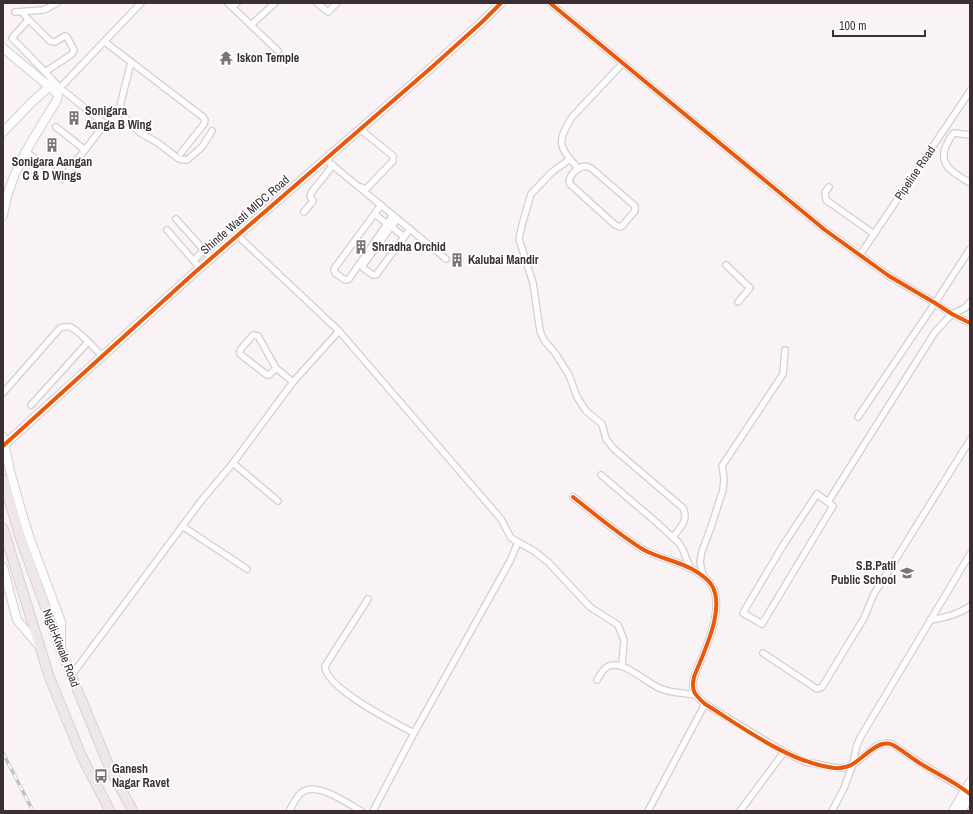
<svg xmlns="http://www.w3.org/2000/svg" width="973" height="814" viewBox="0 0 973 814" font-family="'Archivo Narrow',sans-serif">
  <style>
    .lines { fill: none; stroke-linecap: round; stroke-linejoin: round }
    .street-casing { stroke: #d6cdd0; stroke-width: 8 }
    .secondary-casing { stroke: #d6cdd0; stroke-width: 10 }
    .primary-casing { stroke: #d5d1d2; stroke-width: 11 }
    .street { stroke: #fefdfe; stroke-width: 5.5 }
    .secondary { stroke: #fefdfe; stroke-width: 8 }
    .primary { stroke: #eee6ea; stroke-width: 9 }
    .rail-casing { stroke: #c3c1c1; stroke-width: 3.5 }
    .rail { stroke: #fff; stroke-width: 2; stroke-dasharray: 6; stroke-linecap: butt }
    .cycleway-casing { stroke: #fff; stroke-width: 6 }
    .cycleway { stroke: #e8590c; stroke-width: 4 }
    .labels { text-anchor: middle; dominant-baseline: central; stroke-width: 3.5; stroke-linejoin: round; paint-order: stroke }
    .poi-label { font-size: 12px; font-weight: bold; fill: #3b2f34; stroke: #fff; text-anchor: start }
    .street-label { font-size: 12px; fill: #3b2f34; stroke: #fff }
  </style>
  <rect width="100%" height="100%" fill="#f9f3f5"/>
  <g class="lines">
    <defs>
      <g id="street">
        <path d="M228,3L278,51"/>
        <path d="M317,3L328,12L337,3"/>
        <path d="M550,3L825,230L889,276L935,303L952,314L970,323"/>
        <path d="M232,7L237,3"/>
        <path d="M15,12L44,10L57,3"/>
        <path d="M22,12L27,18L50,41L55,42L65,36L67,37L74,50L72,54L45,72L60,88L105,124L62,179L25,151"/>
        <path d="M28,20L12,38L45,72"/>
        <path d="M251,25L275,3"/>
        <path d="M105,42L203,117L205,120L204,124L181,153"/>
        <path d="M131,62L120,106L127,120L139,132L158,143L179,159L187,160L202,147L212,131"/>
        <path d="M57,91L141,3"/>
        <path d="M56,127L85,150"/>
        <path d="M360,129L393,156V161L367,188L365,189L361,187"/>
        <path d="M970,135L954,133C950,136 949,141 946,146C937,166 956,174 970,183"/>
        <path d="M325,159L446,259"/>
        <path d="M570,159L552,172L531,194L522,225L519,239L533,283L540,331L544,340L555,353L569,375L577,397L586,411L602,424L606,439L614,449L683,508C689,520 680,528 673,537"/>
        <path d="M585,166L591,168L635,206V211L622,226L620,227L615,225L570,184L569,182C570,174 577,168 585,166Z"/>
        <path d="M578,168C559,147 556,143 572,117L623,63"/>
        <path d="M829,187L825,192L826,200L874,234"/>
        <path d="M381,205L334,269L335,273L345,280L349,279L393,215"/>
        <path d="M304,212L313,201L310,196L311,193L333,165"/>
        <path d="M375,214L387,224"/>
        <path d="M176,219L211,258"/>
        <path d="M397,219L363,265V268L373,275H376L410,229"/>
        <path d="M392,227L404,237"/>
        <path d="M167,230L200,268"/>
        <path d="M237,235L339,331L501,519L511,538L534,551L548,562L590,607L618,625L624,640L622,666"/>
        <path d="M860,255L970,91"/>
        <path d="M194,260L204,250"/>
        <path d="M726,265L750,288L738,302"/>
        <path d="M276,368L269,375H267L240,354V350L253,335L258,336L276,368L293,382"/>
        <path d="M3,393L60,328C63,327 66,326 70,327C80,331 94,348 102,356"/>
        <path d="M31,405L88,342"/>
        <path d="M858,417L935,303L970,249"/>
        <path d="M233,463L278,501"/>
        <path d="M601,475L655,521L679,543L683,550L690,568"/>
        <path d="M817,494L833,506L762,624L743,613L782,547Z"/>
        <path d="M573,497C596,515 619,535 644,550C659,558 677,561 692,569C699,573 706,577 711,584C727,608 703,653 694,677C691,691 694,694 705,704L784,752L806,762L832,767L841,768L848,767L858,761L876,746L886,743L892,744L917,761L968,792"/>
        <path d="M828,502L935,332L952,314L965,308L970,302"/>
        <path d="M182,526L247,569"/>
        <path d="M703,576L700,562L702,551L711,527L723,490L724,478L722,466L783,374L785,350"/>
        <path d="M368,599L325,666C325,688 395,723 414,733"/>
        <path d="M930,620C945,618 958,615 970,606"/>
        <path d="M763,653L817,689L822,687L864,618L874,594L970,440"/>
        <path d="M71,676L201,501L233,463L293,382L339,331"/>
        <path d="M597,680C600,675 603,668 609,666C623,660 646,682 659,688C670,693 683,693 695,695"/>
        <path d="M289,811C293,805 296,797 301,793C315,780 349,804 361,811"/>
        <path d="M373,811L414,733L510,561L518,542"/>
        <path d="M648,811L705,704"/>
        <path d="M740,811L784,752"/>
        <path d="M832,811L844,788L853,764L856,748L860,738L970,554"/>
      </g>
      <g id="secondary">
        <path d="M3,48L45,83L50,86L58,95L57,100C34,138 10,171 3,215"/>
        <path d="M3,132L32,102L50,86"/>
        <path d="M3,437L10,471L23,517L30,539L61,622V647"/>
        <path d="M3,446L193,274L432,67L482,22L501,3"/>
        <path d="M3,567L17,620L40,647"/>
        <path d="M953,811L970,782"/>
        <path d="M961,811L970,796"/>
      </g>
      <g id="primary">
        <path d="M3,479L20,537L61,650L111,771L133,811"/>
        <path d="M3,528L49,676L82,757L110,811"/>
      </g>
    </defs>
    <!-- street casing -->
    <use href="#street" class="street-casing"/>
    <!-- secondary casing -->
    <use href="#secondary" class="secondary-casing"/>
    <!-- primary casing -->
    <use href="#primary" class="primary-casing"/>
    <!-- street -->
    <use href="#street" class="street"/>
    <!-- secondary -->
    <use href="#secondary" class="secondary"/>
    <!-- primary -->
    <use href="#primary" class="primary"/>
    <defs>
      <path id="rail" d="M3,753L33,811"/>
    </defs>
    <!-- rail casing -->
    <use href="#rail" class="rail-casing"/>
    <!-- rail -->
    <use href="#rail" class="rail"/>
    <defs>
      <g id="cycleway">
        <path d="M550,3L825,230L889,276L935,303L952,314L970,323"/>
        <path d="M3,446L193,274L432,67L482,22L501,3"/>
        <path d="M573,497C596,515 619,535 644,550C659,558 677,561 692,569C699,573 706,577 711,584C727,608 703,653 694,677C691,691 694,694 705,704C744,728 788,762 834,768C857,770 863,751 882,744C886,743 889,743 893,745C902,750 910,757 918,762C935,773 954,781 970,794"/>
      </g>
    </defs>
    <!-- cycleway casing -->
    <use href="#cycleway" class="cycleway-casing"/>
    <!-- cycleway -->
    <use href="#cycleway" class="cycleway"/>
  </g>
  <!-- icons -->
  <defs>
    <symbol id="temple-bare" viewBox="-9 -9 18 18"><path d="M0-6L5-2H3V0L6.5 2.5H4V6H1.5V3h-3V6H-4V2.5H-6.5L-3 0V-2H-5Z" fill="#7e7478" stroke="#fff" stroke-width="2.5" paint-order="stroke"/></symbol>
    <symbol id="building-bare" viewBox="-9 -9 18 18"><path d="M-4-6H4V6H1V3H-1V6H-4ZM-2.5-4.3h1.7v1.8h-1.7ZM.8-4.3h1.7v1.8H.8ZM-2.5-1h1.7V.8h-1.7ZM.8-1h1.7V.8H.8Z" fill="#7e7478" stroke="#fff" stroke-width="2.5" paint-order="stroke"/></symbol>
    <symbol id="school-bare" viewBox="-9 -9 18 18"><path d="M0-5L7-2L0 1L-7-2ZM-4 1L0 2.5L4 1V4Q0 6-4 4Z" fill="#7e7478" stroke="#fff" stroke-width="2.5" paint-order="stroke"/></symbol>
    <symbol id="bus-bare" viewBox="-9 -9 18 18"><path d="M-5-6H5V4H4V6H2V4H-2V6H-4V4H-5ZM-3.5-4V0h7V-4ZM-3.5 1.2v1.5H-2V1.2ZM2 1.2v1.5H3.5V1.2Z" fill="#7e7478" stroke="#fff" stroke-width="2.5" paint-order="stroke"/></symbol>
  </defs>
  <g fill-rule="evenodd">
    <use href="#temple-bare" x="216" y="48" width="20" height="20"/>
    <use href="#building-bare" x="64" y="108" width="20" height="20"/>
    <use href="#building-bare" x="42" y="135" width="20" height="20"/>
    <use href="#building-bare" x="351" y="237" width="20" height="20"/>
    <use href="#building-bare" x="447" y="250" width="20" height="20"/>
    <use href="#school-bare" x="897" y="563" width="20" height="20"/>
    <use href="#bus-bare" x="91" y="766" width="20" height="20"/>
  </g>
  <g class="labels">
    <!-- poi labels -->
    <g class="poi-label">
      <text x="237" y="58">Iskon Temple</text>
      <text x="85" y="111">Sonigara<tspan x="85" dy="14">Aanga B Wing</tspan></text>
      <text x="52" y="162" text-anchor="middle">Sonigara Aangan<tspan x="52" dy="14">C &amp; D Wings</tspan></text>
      <text x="372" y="247">Shradha Orchid</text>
      <text x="468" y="260">Kalubai Mandir</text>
      <text x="896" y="566" text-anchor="end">S.B.Patil<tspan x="896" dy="14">Public School</tspan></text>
      <text x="112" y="769">Ganesh<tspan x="112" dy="14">Nagar Ravet</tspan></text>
    </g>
    <!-- street labels -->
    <g class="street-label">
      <text transform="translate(915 173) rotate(-56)">Pipeline Road</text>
      <text transform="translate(245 215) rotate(-41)">Shinde Wasti MIDC Road</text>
      <text transform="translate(61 648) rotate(69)">Nigdi-Kiwale Road</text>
    </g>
  </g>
  <!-- border -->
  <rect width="973" height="814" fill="none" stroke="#3b2f34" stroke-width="8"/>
  <!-- scale -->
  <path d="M833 30v6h92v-6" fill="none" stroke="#3b2f34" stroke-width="2"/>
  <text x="839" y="30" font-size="12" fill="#3b2f34" stroke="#ffffff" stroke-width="3" paint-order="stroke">100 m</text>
</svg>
